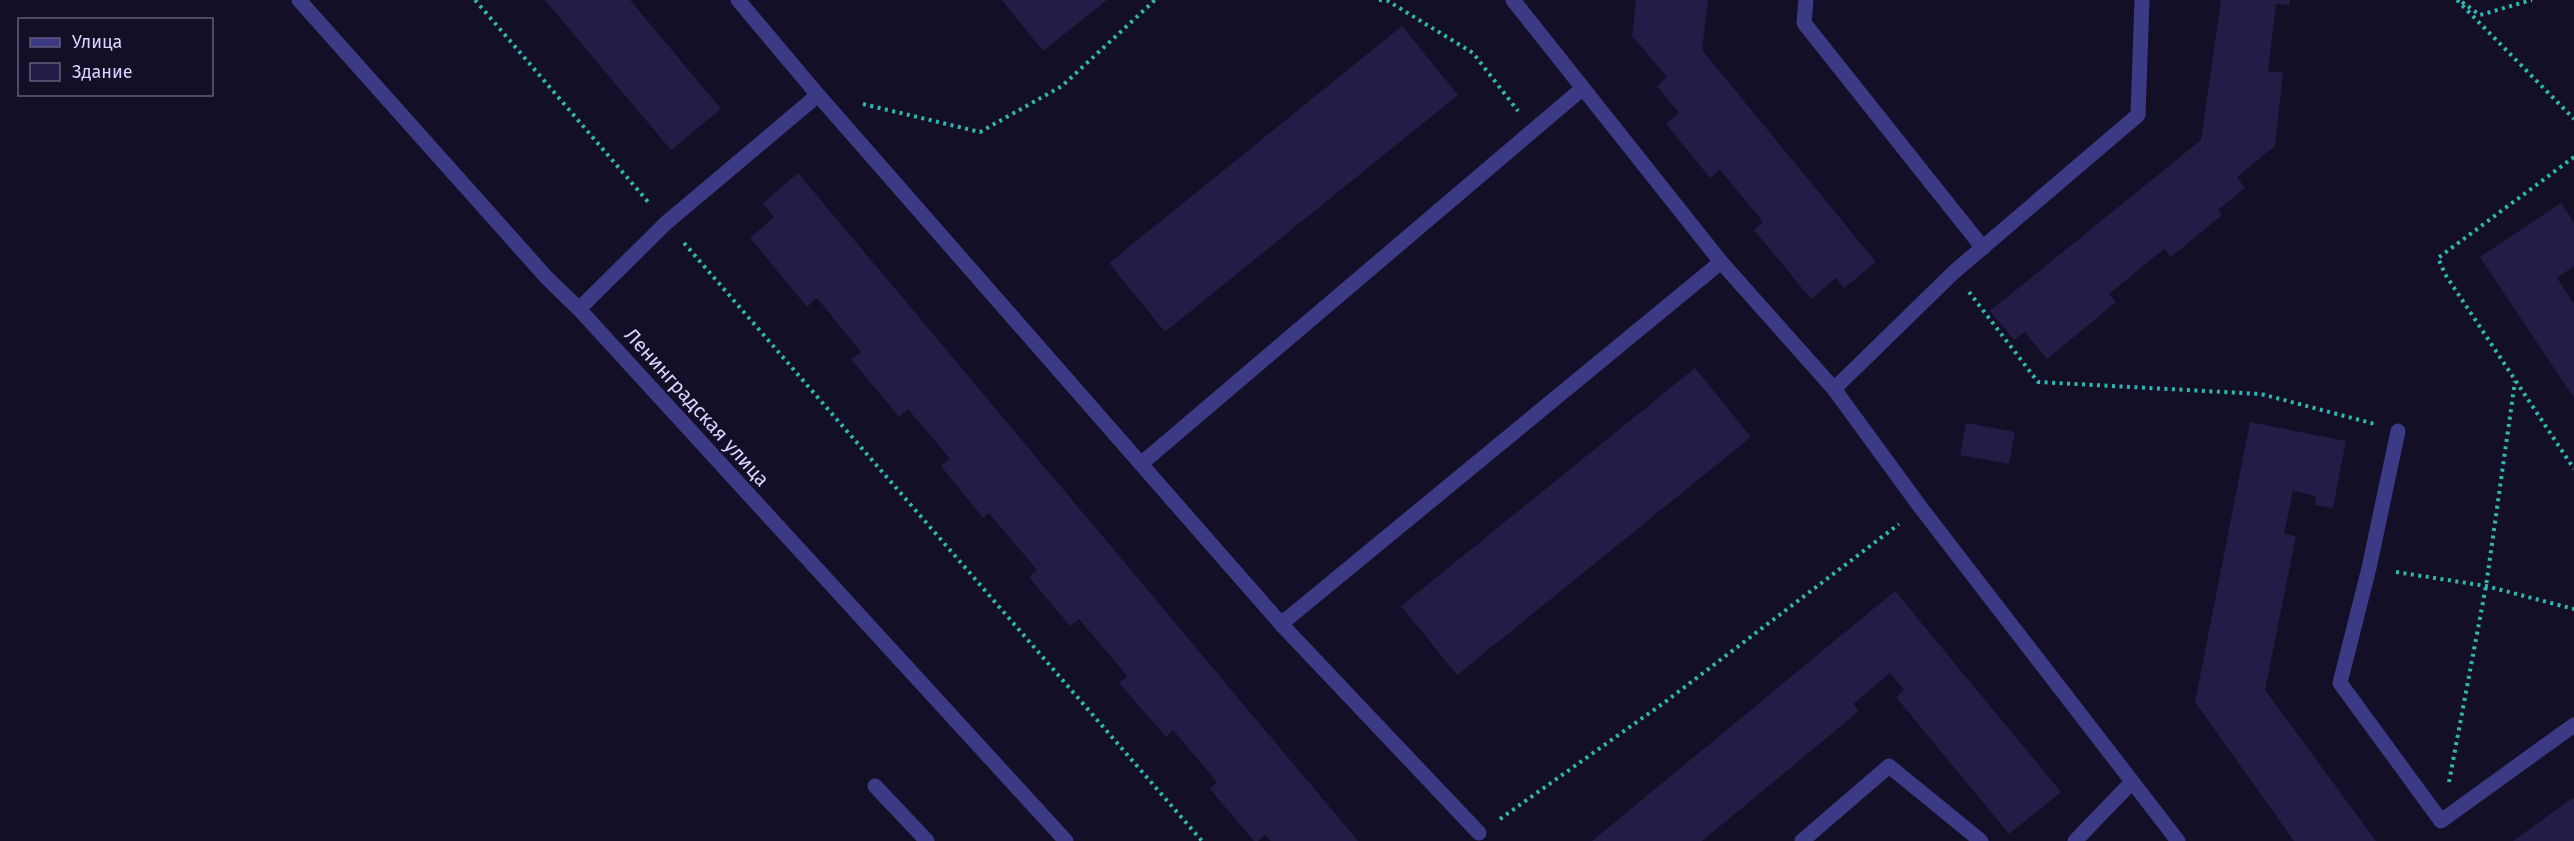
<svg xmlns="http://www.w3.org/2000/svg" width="2574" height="841" viewBox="0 0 2574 841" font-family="'Fira Sans',sans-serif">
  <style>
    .building { fill: #241b47 }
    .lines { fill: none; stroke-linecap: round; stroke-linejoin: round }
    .path { stroke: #2fb8b0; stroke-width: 4; stroke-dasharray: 3 4.5; stroke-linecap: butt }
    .minor { stroke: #3d3a85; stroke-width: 15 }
    .labels { text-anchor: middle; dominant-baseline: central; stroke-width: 4.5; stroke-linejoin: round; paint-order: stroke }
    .street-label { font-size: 20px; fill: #d9d4ff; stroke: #130f26 }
  </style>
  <rect width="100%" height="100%" fill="#130f26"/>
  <!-- building -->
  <g class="building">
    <path d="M545,0H630L721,109L671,150Z"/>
    <path d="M1002,0H1107L1043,51Z"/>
    <path d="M1636,0H1708L1702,50L1876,262L1844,288L1836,278L1811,299L1754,230L1763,222L1720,170L1710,178L1666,124L1679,113L1657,86L1667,77L1632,36Z"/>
    <path d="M2221,0H2290L2289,5L2276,4L2268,71L2283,73L2275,146L2237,177L2245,188L2218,210L2222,215L2171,257L2164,249L2109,294L2116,302L2047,359L2025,332L2014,340L1990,311L2201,140Z"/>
    <path d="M1402,26L1458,95L1165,332L1109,263Z"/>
    <path d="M798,173L1358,841H1271L1265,835L1258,841H1254L1210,789L1217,782L1173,730L1166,737L1119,683L1127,676L1079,619L1070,626L1029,577L1037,570L989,513L983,518L941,466L950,459L908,409L899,417L851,359L861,352L817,298L807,307L750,238L774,217L763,203Z"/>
    <path d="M2561,203L2574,223V266L2557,278L2574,304V398L2480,257Z"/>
    <path d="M1695,368L1751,437L1457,675L1401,606Z"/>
    <path d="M2250,422L2346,441L2333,508L2315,505L2316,496L2293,491L2284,534L2296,536L2265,690L2376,841H2294L2195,702Z"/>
    <path d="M1966,423L2015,432L2009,464L1960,455Z"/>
    <path d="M1895,591L2061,792L2009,834L1896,697L1904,690L1890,673L1853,704L1859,711L1702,841H1592Z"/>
    <path d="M2574,797V841H2513Z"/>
  </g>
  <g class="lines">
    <!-- path -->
    <g class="path">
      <path d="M475,0L649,203"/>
      <path d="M1379,0L1388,1L1473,53L1518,111"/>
      <path d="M2457,0L2574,119"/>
      <path d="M2462,2L2480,15L2532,0"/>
      <path d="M863,104L980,132L1062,86L1155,0"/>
      <path d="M2574,157L2438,258L2445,274L2574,469"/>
      <path d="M684,243L1202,841"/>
      <path d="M1969,292L2038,382L2261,394L2375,424"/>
      <path d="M2396,572L2486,586L2574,609"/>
      <path d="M2449,782L2486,586L2515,381"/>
      <path d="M1500,819L1665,702L1899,524"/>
    </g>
    <!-- minor -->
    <g class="minor">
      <path d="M299,0L547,278L579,309L1066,841"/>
      <path d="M738,0L818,95"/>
      <path d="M1513,0L1721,262L1834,389L1921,508L2178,841"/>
      <path d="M1806,0L1804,23L1983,248"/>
      <path d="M579,309L666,223L818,95L1281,624L1479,833"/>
      <path d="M1834,389L1954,272L2138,115L2142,0"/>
      <path d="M2398,431L2369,568L2340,683L2441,821L2574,725"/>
      <path d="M1142,463L1583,88"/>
      <path d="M1281,624L1721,262"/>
      <path d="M875,786L927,841"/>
      <path d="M1802,841L1889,766L1981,841"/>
      <path d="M2075,841L2131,783"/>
    </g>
  </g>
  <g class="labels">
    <!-- street labels -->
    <g class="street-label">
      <text transform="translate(697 407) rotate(48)">Ленинградская улица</text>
    </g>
  </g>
  <!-- legend -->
  <rect x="18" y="18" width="195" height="78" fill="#130f26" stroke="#625e7d" stroke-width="1.5"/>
  <rect x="30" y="38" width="30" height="9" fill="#3d3a85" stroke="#625e7d" stroke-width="1.5"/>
  <text x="72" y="48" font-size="18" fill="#d9d4ff">Улица</text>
  <rect x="30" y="63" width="30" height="18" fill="#241b47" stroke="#625e7d" stroke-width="1.5"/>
  <text x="72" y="78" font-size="18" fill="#d9d4ff">Здание</text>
</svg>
